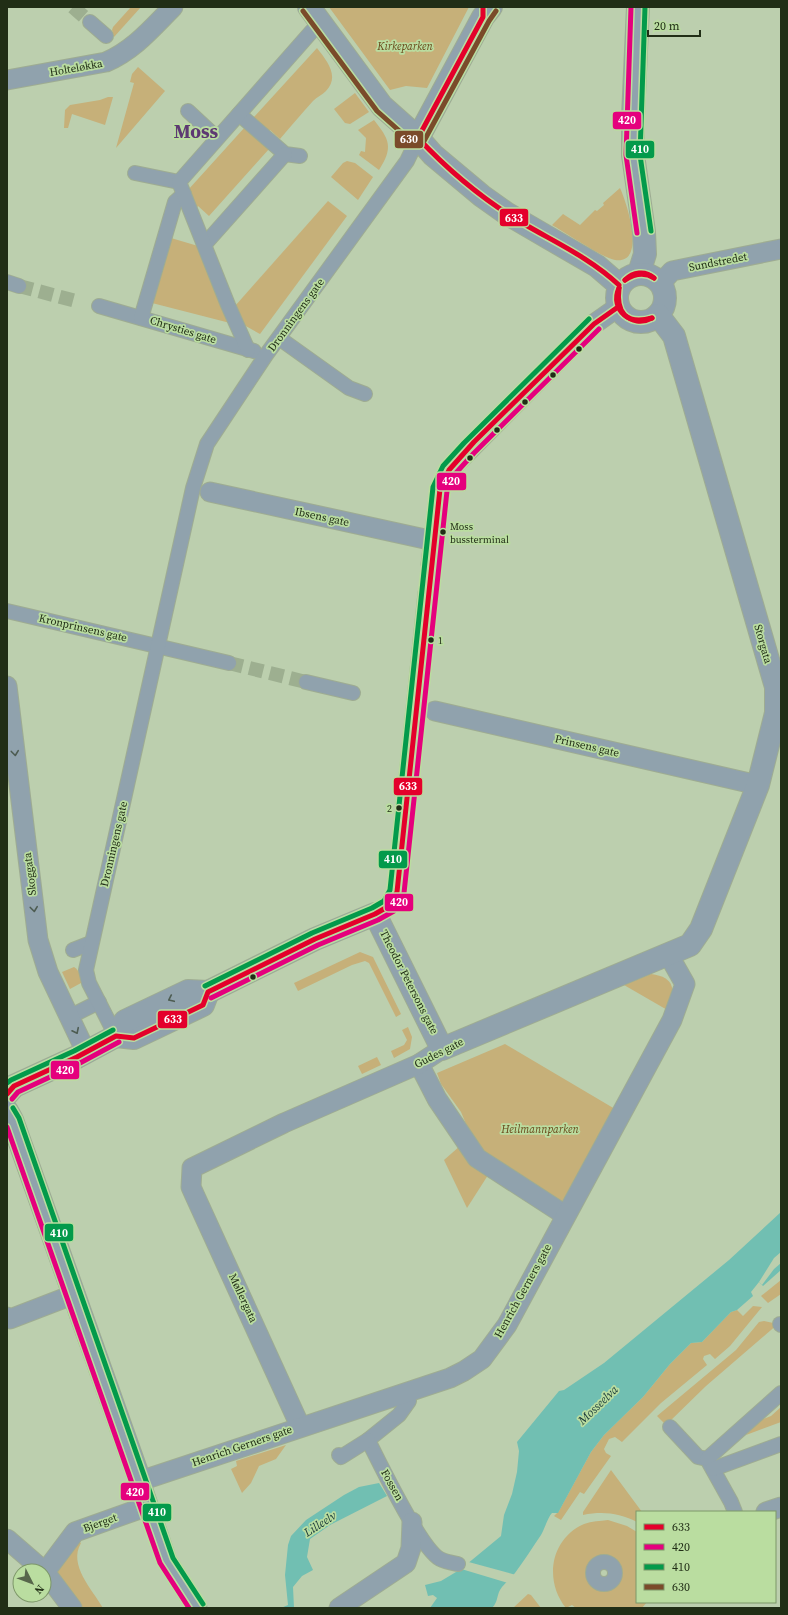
<svg xmlns="http://www.w3.org/2000/svg" width="788" height="1615" viewBox="0 0 788 1615" font-family="'Source Serif 4',serif">
  <style>
    .green { fill: #c6b079; fill-rule: evenodd }
    .water { fill: #71bfb2 }
    .pier { fill: #bccfae }
    .lines { fill: none; stroke-linecap: round; stroke-linejoin: round }
    .pedestrian-tunnel { stroke: #9daf90; stroke-width: 14; stroke-dasharray: 14 7; stroke-linecap: butt }
    .minor-tunnel { stroke: #9daf90; stroke-width: 19; stroke-dasharray: 19 10; stroke-linecap: butt }
    .pedestrian-casing { stroke: #9eac92; stroke-width: 16 }
    .minor-casing { stroke: #9eac92; stroke-width: 21 }
    .tertiary-casing { stroke: #9eac92; stroke-width: 24 }
    .pedestrian { stroke: #90a2ad; stroke-width: 14 }
    .minor { stroke: #90a2ad; stroke-width: 19 }
    .tertiary { stroke: #90a2ad; stroke-width: 22 }
    .bus-1-casing { stroke: #badda0; stroke-width: 8 }
    .bus-2-casing { stroke: #badda0; stroke-width: 8 }
    .bus-3-casing { stroke: #badda0; stroke-width: 8 }
    .bus-4-casing { stroke: #badda0; stroke-width: 8 }
    .bus-1 { stroke: #e4002b; stroke-width: 5 }
    .bus-2 { stroke: #e5007d; stroke-width: 5 }
    .bus-3 { stroke: #039a4b; stroke-width: 5 }
    .bus-4 { stroke: #7a4b2a; stroke-width: 5 }
    .oneway { stroke: #4d5c52 }
    .bus-dot { fill: #212e16; stroke: #badda0; stroke-width: 1.5 }
    .labels { text-anchor: middle; dominant-baseline: central; stroke-width: 3.5; stroke-linejoin: round; paint-order: stroke }
    .bus-label { font-size: 10px; fill: #212e16; stroke: #badda0; text-anchor: start }
    .park-label { font-size: 11px; font-style: italic; fill: #694719; stroke: #badda0 }
    .street-label { font-size: 11px; fill: #212e16; stroke: #badda0 }
    .water-label { font-size: 12px; font-style: italic; fill: #1b3b3a; stroke: #badda0 }
    .town-label { font-size: 19px; font-weight: bold; fill: #5d3972; stroke: #badda0 }
    .line-badge { stroke: #badda0; stroke-width: 1.5 }
    .badge-label { font-size: 11px; text-anchor: middle; font-weight: bold; fill: #fff }
  </style>
  <rect width="100%" height="100%" fill="#bccfae"/>
  <!-- green -->
  <g class="green">
    <path d="M131,7H141L114,37L112,30L113,27Z"/>
    <path d="M329,7H469L427,88L406,86L390,90Z"/>
    <path d="M317,48C327,61 340,76 326,91C322,95 317,97 313,101C302,113 291,126 280,139L270,130L268,132L253,118Z"/>
    <path d="M138,67L165,91L116,148L134,83L130,82L132,74Z"/>
    <path d="M355,93L369,112L350,124L345,123L334,109Z"/>
    <path d="M108,97H113L105,125L72,114L68,128H64L65,110L70,105L100,100Z"/>
    <path d="M374,120C389,139 394,147 379,170L359,155L361,151L365,152L366,138L358,130Z"/>
    <path d="M245,127L269,149L209,216L198,206L196,209L188,190Z"/>
    <path d="M347,161L355,163L373,177L358,200L331,177L343,163Z"/>
    <path d="M620,188C627,203 647,265 615,260C603,258 564,232 552,225L563,214L580,225L595,210L597,211L604,205L603,203Z"/>
    <path d="M328,201L347,216L260,334L244,325L235,306Z"/>
    <path d="M171,238L198,246L230,323L152,303Z"/>
    <path d="M360,952L373,957L401,1014L396,1017L369,963L365,961L352,965L298,991L294,983Z"/>
    <path d="M74,967C79,970 82,978 81,983L70,989L62,972Z"/>
    <path d="M651,974C676,977 675,991 669,1011L624,985Z"/>
    <path d="M408,1027L412,1037L410,1049L394,1058L391,1051L404,1045L407,1040L402,1030Z"/>
    <path d="M505,1044L615,1109L558,1209L479,1155L461,1112L441,1084L437,1073Z"/>
    <path d="M377,1057L381,1065L362,1074L358,1066Z"/>
    <path d="M460,1146L490,1172L467,1208L444,1160Z"/>
    <path d="M781,1280V1294L768,1303L761,1296Z"/>
    <path d="M753,1306L762,1307L730,1346L715,1359L710,1354L704,1356L703,1359L707,1365L661,1403L622,1442L615,1437L609,1439L604,1449L606,1453L611,1456L584,1494L580,1492L561,1520L554,1516L559,1511L591,1452L604,1435L643,1397L670,1364L691,1343L702,1342L731,1312L737,1310L743,1316Z"/>
    <path d="M764,1321L778,1324L706,1386L666,1425L657,1416L736,1350L759,1322Z"/>
    <path d="M781,1407V1422L746,1435L761,1420L771,1416Z"/>
    <path d="M286,1445L276,1459L259,1466L251,1483L242,1493L231,1469L237,1466L236,1461Z"/>
    <path d="M611,1470L642,1512H637V1522C619,1513 603,1511 583,1515V1512Z"/>
    <path d="M608,1520L627,1526L637,1532V1602H647L642,1608H576L572,1605L566,1608C544,1581 550,1539 584,1524C592,1521 600,1521 608,1520ZM601,1562H608C616,1569 616,1573 611,1582L604,1584L597,1581L593,1574L595,1567Z"/>
    <path d="M78,1541L81,1543C68,1565 92,1589 103,1608H78L62,1582L57,1571Z"/>
    <path d="M528,1594L531,1595L541,1608H513Z"/>
  </g>
  <!-- water -->
  <g class="water">
    <path d="M781,1212V1270L763,1286L759,1282L751,1292L753,1296L737,1310L731,1312L702,1342L691,1343L670,1364L643,1397L604,1435L591,1452L558,1513H552C548,1517 545,1528 541,1535C532,1548 524,1561 515,1573C511,1578 506,1582 502,1587C496,1594 499,1601 492,1608H430L437,1598L433,1595L428,1596L425,1585L441,1581L461,1569L501,1536L504,1515L512,1494L517,1472L519,1451L517,1442L559,1391L564,1390L604,1363L638,1335L729,1260Z"/>
    <path d="M379,1483L387,1496L330,1525L310,1539L307,1557L313,1570L302,1576L293,1587L294,1608H281L288,1605L285,1575L288,1545L291,1536L306,1520L344,1495L359,1487Z"/>
  </g>
  <!-- pier -->
  <g class="pier">
    <path d="M781,1252V1263L774,1269L762,1285L759,1282L774,1258Z"/>
    <path d="M465,1561L516,1575L508,1583L458,1568Z"/>
  </g>
  <g class="lines">
    <!-- pedestrian-tunnel -->
    <g class="pedestrian-tunnel">
      <path d="M73,7L90,22"/>
      <path d="M19,286L76,301"/>
      <path d="M229,663L306,682"/>
    </g>
    <!-- minor-tunnel -->
    <path class="minor-tunnel" d="M428,593L431,565"/>
    <defs>
      <g id="pedestrian">
        <path d="M90,22L106,36"/>
        <path d="M188,111L217,138"/>
        <path d="M239,114L285,154L300,156"/>
        <path d="M135,173L179,182"/>
        <path d="M205,244L285,154"/>
        <path d="M7,282L19,286"/>
        <path d="M99,306L254,351"/>
        <path d="M141,318L175,202L184,194"/>
        <path d="M279,338L349,388L365,394"/>
        <path d="M248,350L228,305L179,182L312,31"/>
        <path d="M7,611L229,663"/>
        <path d="M306,682L353,693"/>
        <path d="M73,950L91,943"/>
        <path d="M77,1013L99,1002"/>
        <path d="M116,1036L89,983L86,970L193,488L207,444L266,355L407,161L418,138"/>
        <path d="M780,1324L781,1325"/>
        <path d="M409,1401L399,1415L368,1440C380,1464 421,1549 440,1559C446,1562 453,1563 458,1564"/>
        <path d="M670,1427L698,1457L707,1459L731,1502L735,1512"/>
        <path d="M339,1455L341,1457L368,1440"/>
        <path d="M707,1459L781,1393"/>
        <path d="M713,1469L781,1444"/>
        <circle cx="604" cy="1573" r="11"/>
      </g>
      <g id="minor">
        <path d="M7,80L106,62C134,50 152,28 173,7"/>
        <path d="M661,283L672,271L781,249"/>
        <path d="M210,492L434,541"/>
        <path d="M431,565L440,489L449,470L594,324L618,307"/>
        <path d="M7,686L38,940L48,972L86,1052"/>
        <path d="M435,711L758,785"/>
        <path d="M375,914L389,906L397,892L428,593"/>
        <path d="M419,1064L437,1099L477,1158L565,1215"/>
        <path d="M7,1317L10,1319L75,1294"/>
        <path d="M300,1426L195,1196L191,1187L192,1168L284,1123L419,1064L442,1049"/>
        <path d="M766,1512L781,1507"/>
        <path d="M7,1539L45,1572L72,1608"/>
        <path d="M45,1572L75,1532L148,1506"/>
        <path d="M197,1608L167,1561L140,1481L450,1378L464,1371L482,1359L507,1325L672,1020L685,984L668,954"/>
        <path d="M339,1608L406,1563L411,1548L412,1522"/>
      </g>
      <g id="tertiary">
        <path d="M309,7L382,106L418,138L433,155L482,196L506,213L597,266L619,285"/>
        <path d="M638,7L633,116V155L644,232L645,254L639,273"/>
        <path d="M418,138L483,17L491,7"/>
        <circle cx="641" cy="298" r="24"/>
        <path d="M116,1036L134,1038L203,1005L208,992"/>
        <path d="M7,1094L14,1086L77,1057L116,1036L125,1021L188,991L208,992L315,939L375,914L442,1049L690,945L701,929L758,785L776,713V687L674,336L658,315"/>
        <path d="M7,1111L12,1120L140,1481"/>
      </g>
    </defs>
    <!-- pedestrian casing -->
    <use href="#pedestrian" class="pedestrian-casing"/>
    <!-- minor casing -->
    <use href="#minor" class="minor-casing"/>
    <!-- tertiary casing -->
    <use href="#tertiary" class="tertiary-casing"/>
    <!-- pedestrian -->
    <use href="#pedestrian" class="pedestrian"/>
    <!-- minor -->
    <use href="#minor" class="minor"/>
    <!-- tertiary -->
    <use href="#tertiary" class="tertiary"/>
    <defs>
      <g id="bus-1">
        <path d="M418,138C448,170 481,198 519,221C554,242 589,257 619,285"/>
        <path d="M418,138L483,17V7"/>
        <path d="M625,280C633,272 645,270 654,278"/>
        <path d="M625,280C634,274 645,272 654,278"/>
        <path d="M619,288C616,313 626,325 652,318"/>
        <path d="M619,288C609,309 632,329 652,318"/>
        <path d="M7,1094L14,1086L77,1057L116,1036L134,1038L203,1005L208,992L315,939L375,914L389,906L397,892L440,489L449,470L474,442L594,324L618,307"/>
      </g>
      <g id="bus-2">
        <path d="M631,7L626,155L637,233"/>
        <path d="M211,998L318,945L378,920L394,911L404,893L447,491L455,474L474,453L599,329"/>
        <path d="M12,1099L18,1092L80,1063L119,1042"/>
        <path d="M7,1127L160,1563L189,1608"/>
      </g>
      <g id="bus-3">
        <path d="M645,7L640,155L651,231"/>
        <path d="M205,986L312,933L372,908L384,901L390,890L433,487L443,466L464,443L589,319"/>
        <path d="M7,1083L11,1080L74,1051L113,1030"/>
        <path d="M13,1108L19,1118L173,1558L203,1604"/>
      </g>
      <path id="bus-4" d="M303,11L377,111L413,143L418,145L424,141L489,21L496,11"/>
    </defs>
    <!-- bus-1 casing -->
    <use href="#bus-1" class="bus-1-casing"/>
    <!-- bus-2 casing -->
    <use href="#bus-2" class="bus-2-casing"/>
    <!-- bus-3 casing -->
    <use href="#bus-3" class="bus-3-casing"/>
    <!-- bus-4 casing -->
    <use href="#bus-4" class="bus-4-casing"/>
    <!-- bus-1 -->
    <use href="#bus-1" class="bus-1"/>
    <!-- bus-2 -->
    <use href="#bus-2" class="bus-2"/>
    <!-- bus-3 -->
    <use href="#bus-3" class="bus-3"/>
    <!-- bus-4 -->
    <use href="#bus-4" class="bus-4"/>
  </g>
  <!-- one-way arrows -->
  <defs><path id="oneway-chevron" d="M-2-3.5L2.5 0L-2 3.5" fill="none" stroke-width="1.6" stroke-linecap="round" stroke-linejoin="round"/></defs>
  <g class="oneway">
    <use href="#oneway-chevron" transform="translate(15 753) rotate(83)"/>
    <use href="#oneway-chevron" transform="translate(34 909) rotate(83)"/>
    <use href="#oneway-chevron" transform="translate(171 999) rotate(155)"/>
    <use href="#oneway-chevron" transform="translate(76 1031) rotate(64)"/>
  </g>
  <!-- markers -->
  <g class="bus-dot">
    <circle cx="579" cy="349" r="3.5"/>
    <circle cx="553" cy="375" r="3.5"/>
    <circle cx="525" cy="402" r="3.5"/>
    <circle cx="497" cy="430" r="3.5"/>
    <circle cx="470" cy="458" r="3.5"/>
    <circle cx="443" cy="532" r="3.5"/>
    <circle cx="431" cy="640" r="3.5"/>
    <circle cx="399" cy="808" r="3.5"/>
    <circle cx="253" cy="977" r="3.5"/>
  </g>
  <g class="labels">
    <!-- bus labels -->
    <g class="bus-label">
      <text x="450" y="526">Moss<tspan x="450" dy="13">bussterminal</tspan></text>
      <text x="438" y="640">1</text>
      <text x="392" y="808" text-anchor="end">2</text>
    </g>
    <!-- park labels -->
    <g class="park-label">
      <text x="405" y="46">Kirkeparken</text>
      <text x="540" y="1129">Heilmannparken</text>
    </g>
    <!-- street labels -->
    <g class="street-label">
      <text transform="translate(76 68) rotate(-10)">Holteløkka</text>
      <text transform="translate(718 262) rotate(-11)">Sundstredet</text>
      <text transform="translate(296 315) rotate(-54)">Dronningens gate</text>
      <text transform="translate(183 330) rotate(17)">Chrysties gate</text>
      <text transform="translate(322 517) rotate(12)">Ibsens gate</text>
      <text transform="translate(83 628) rotate(13)">Kronprinsens gate</text>
      <text transform="translate(763 644) rotate(74)">Storgata</text>
      <text transform="translate(587 746) rotate(13)">Prinsens gate</text>
      <text transform="translate(114 844) rotate(-77)">Dronningens gate</text>
      <text transform="translate(30 874) rotate(-97)">Skoggata</text>
      <text transform="translate(409 982) rotate(63)">Theodor Petersons gate</text>
      <text transform="translate(439 1053) rotate(-27)">Gudes gate</text>
      <text transform="translate(523 1291) rotate(-61)">Henrich Gerners gate</text>
      <text transform="translate(243 1298) rotate(65)">Møllergata</text>
      <text transform="translate(242 1446) rotate(-19)">Henrich Gerners gate</text>
      <text transform="translate(392 1485) rotate(61)">Fossen</text>
      <text transform="translate(100 1523) rotate(-20)">Bjerget</text>
    </g>
    <!-- water labels -->
    <g class="water-label">
      <text transform="translate(598 1405) rotate(-44)">Mosseelva</text>
      <text transform="translate(320 1524) rotate(-33)">Lilleelv</text>
    </g>
    <!-- town labels -->
    <g class="town-label">
      <text x="196" y="131">Moss</text>
    </g>
  </g>
  <g class="line-badge">
    <rect x="612" y="111" width="30" height="19" rx="4" fill="#e5007d"/>
    <rect x="394" y="130" width="30" height="19" rx="4" fill="#7a4b2a"/>
    <rect x="625" y="140" width="30" height="19" rx="4" fill="#039a4b"/>
    <rect x="499" y="208" width="30" height="19" rx="4" fill="#e4002b"/>
    <rect x="436" y="472" width="31" height="19" rx="4" fill="#e5007d"/>
    <rect x="393" y="777" width="30" height="19" rx="4" fill="#e4002b"/>
    <rect x="378" y="850" width="30" height="19" rx="4" fill="#039a4b"/>
    <rect x="384" y="893" width="30" height="19" rx="4" fill="#e5007d"/>
    <rect x="157" y="1010" width="31" height="19" rx="4" fill="#e4002b"/>
    <rect x="50" y="1060" width="30" height="20" rx="4" fill="#e5007d"/>
    <rect x="44" y="1223" width="30" height="19" rx="4" fill="#039a4b"/>
    <rect x="120" y="1482" width="30" height="19" rx="4" fill="#e5007d"/>
    <rect x="142" y="1503" width="30" height="19" rx="4" fill="#039a4b"/>
  </g>
  <g class="badge-label">
    <text x="627" y="124">420</text>
    <text x="409" y="143">630</text>
    <text x="640" y="153">410</text>
    <text x="514" y="222">633</text>
    <text x="451" y="485">420</text>
    <text x="408" y="790">633</text>
    <text x="393" y="863">410</text>
    <text x="399" y="906">420</text>
    <text x="173" y="1023">633</text>
    <text x="65" y="1074">420</text>
    <text x="59" y="1237">410</text>
    <text x="135" y="1496">420</text>
    <text x="157" y="1516">410</text>
  </g>
  <!-- border -->
  <rect width="788" height="1615" fill="none" stroke="#212e16" stroke-width="16"/>
  <!-- legend -->
  <rect x="636" y="1511" width="140" height="92" fill="#badda0" stroke="#7d9769"/>
  <rect x="644" y="1524" width="20" height="6" fill="#e4002b" stroke="#7d9769"/>
  <text x="672" y="1531" font-size="12" fill="#212e16">633</text>
  <rect x="644" y="1544" width="20" height="6" fill="#e5007d" stroke="#7d9769"/>
  <text x="672" y="1551" font-size="12" fill="#212e16">420</text>
  <rect x="644" y="1564" width="20" height="6" fill="#039a4b" stroke="#7d9769"/>
  <text x="672" y="1571" font-size="12" fill="#212e16">410</text>
  <rect x="644" y="1584" width="20" height="6" fill="#7a4b2a" stroke="#7d9769"/>
  <text x="672" y="1591" font-size="12" fill="#212e16">630</text>
  <!-- north arrow -->
  <g transform="translate(32 1583) rotate(132)"><circle r="19" fill="#badda0" stroke="#7d9769"/>
  <path d="M0-3L7 15L0 10L-7 15Z" fill="#57664b"/>
  <text y="-6" font-size="11" font-weight="bold" text-anchor="middle" fill="#212e16">N</text>
  </g>
  <!-- scale -->
  <path d="M648 30v6h52v-6" fill="none" stroke="#212e16" stroke-width="2"/>
  <text x="654" y="30" font-size="12" fill="#212e16" stroke="#badda0" stroke-width="3" paint-order="stroke">20 m</text>
</svg>
